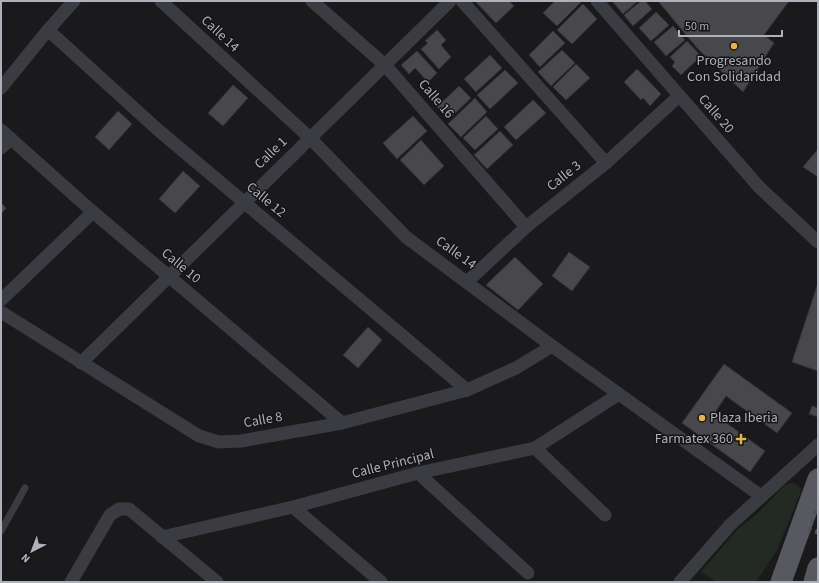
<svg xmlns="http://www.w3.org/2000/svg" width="819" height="583" viewBox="0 0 819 583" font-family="'Source Sans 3',sans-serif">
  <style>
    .green { fill: #222a23 }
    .building { fill: #47474c; stroke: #343438 }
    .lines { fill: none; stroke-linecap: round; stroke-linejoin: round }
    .service { stroke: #3b3c41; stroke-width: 7 }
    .minor { stroke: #3b3c41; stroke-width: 13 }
    .primary { stroke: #585960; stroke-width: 21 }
    .rail { stroke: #4f5056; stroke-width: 3; stroke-dasharray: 5 4; stroke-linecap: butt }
    .poi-dot { fill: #e5b449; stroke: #151517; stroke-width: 1.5 }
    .labels { text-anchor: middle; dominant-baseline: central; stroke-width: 3; stroke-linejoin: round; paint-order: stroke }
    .street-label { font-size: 14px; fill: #aeb1bb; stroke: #151517 }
    .poi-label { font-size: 14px; fill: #aeb1bb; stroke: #151517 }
  </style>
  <rect width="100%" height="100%" fill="#1a1a1c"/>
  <!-- green -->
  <path class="green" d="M792,482L801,488L800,494L777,550L756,582H717L701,572L738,529L758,513L785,485Z"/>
  <!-- building -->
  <g class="building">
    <path d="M475,1H509L514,6L496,23Z"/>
    <path d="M555,1H582L557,26L543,13Z"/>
    <path d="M612,1H638L623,14Z"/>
    <path d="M641,1H645L652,9L633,26L624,15Z"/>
    <path d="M658,1H789L764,35L774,43L743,92L697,48Z"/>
    <path d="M583,4L597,19L572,44L557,30Z"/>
    <path d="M656,12L669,25L651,41L639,28Z"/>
    <path d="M673,26L685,40L666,56L654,42Z"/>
    <path d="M437,30L446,40L441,45L451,57L439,69L421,49L428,43L425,41Z"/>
    <path d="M553,31L565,43L540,67L529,55Z"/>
    <path d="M687,41L701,56L681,75L672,66L675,62L670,57Z"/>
    <path d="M562,50L575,63L551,86L538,72Z"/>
    <path d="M417,51L437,73L428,82L415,68L409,74L401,65Z"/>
    <path d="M490,55L502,68L476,92L464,79Z"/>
    <path d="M576,64L590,78L566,100L553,87Z"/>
    <path d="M637,69L661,94L650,106L643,98L641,100L624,82Z"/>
    <path d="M505,70L518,83L490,109L477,95Z"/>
    <path d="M233,85L248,98L223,126L208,113Z"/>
    <path d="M459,86L471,98L449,119L437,107Z"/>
    <path d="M475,98L487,112L461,137L448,124Z"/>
    <path d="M533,100L546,113L516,140L504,127Z"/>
    <path d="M118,111L132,124L109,150L95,137Z"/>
    <path d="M413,116L427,131L397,159L383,143Z"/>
    <path d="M486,116L498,129L475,150L463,138Z"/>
    <path d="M500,131L513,145L487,169L474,155Z"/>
    <path d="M421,140L444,166L424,185L400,160Z"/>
    <path d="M818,149V177L803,167Z"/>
    <path d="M183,171L200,186L175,213L159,199Z"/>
    <path d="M1,203L6,208L1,214Z"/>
    <path d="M569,252L590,267L572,291L552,276Z"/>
    <path d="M515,257L543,284L518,310L486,285Z"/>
    <path d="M817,286H818V371L792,362Z"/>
    <path d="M368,327L382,340L358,368L343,355Z"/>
    <path d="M724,364L792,413L777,433L726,396L714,414L765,451L750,472L682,423Z"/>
    <path d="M812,406L818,408V417L809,414Z"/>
  </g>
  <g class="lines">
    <!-- service -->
    <path class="service" d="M1,531L25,488"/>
    <!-- minor -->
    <g class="minor">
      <path d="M161,1L310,138L406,237L552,346L761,496"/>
      <path d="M312,1L385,65L526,227"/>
      <path d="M462,1L606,163"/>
      <path d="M597,1L759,187L818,242"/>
      <path d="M48,30L157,129L467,390"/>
      <path d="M1,88L48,30L74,1"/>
      <path d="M1,130L93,212L342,423"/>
      <path d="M1,148L11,139"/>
      <path d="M468,281L526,227L606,163L679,96"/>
      <path d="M1,300L93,212"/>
      <path d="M1,312L199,436L219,442L241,441L342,423L467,390L516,368L552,346"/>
      <path d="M81,363L450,1"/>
      <path d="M535,448L605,515"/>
      <path d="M418,473L528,573"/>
      <path d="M293,507L381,582"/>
      <path d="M162,537L293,507L418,473L535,448L619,394"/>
      <path d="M71,582L110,515L119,509H129L217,582"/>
      <path d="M680,582L730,525L818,445"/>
    </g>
    <!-- primary -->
    <g class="primary">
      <path d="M781,582L818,479"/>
      <path d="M814,582L818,568"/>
    </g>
    <!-- rail -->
    <g class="rail">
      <path d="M809,532L818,503"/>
      <path d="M816,534L818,527"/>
    </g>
  </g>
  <!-- markers -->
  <g class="poi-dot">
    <circle cx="734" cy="46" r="4"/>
    <circle cx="702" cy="418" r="4"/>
    <path d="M739 433h4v4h4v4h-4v4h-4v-4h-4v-4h4z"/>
  </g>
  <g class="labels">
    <!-- street labels -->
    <g class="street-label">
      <text transform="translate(220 34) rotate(43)">Calle 14</text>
      <text transform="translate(436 99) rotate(49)">Calle 16</text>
      <text transform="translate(716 114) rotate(49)">Calle 20</text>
      <text transform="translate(271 153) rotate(-44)">Calle 1</text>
      <text transform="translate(564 176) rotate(-39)">Calle 3</text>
      <text transform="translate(266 200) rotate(40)">Calle 12</text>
      <text transform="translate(456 253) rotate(36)">Calle 14</text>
      <text transform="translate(181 266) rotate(40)">Calle 10</text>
      <text transform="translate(263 420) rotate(-10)">Calle 8</text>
      <text transform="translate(393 464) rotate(-14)">Calle Principal</text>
    </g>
    <!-- poi labels -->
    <g class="poi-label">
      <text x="734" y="61">Progresando<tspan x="734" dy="16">Con Solidaridad</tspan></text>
      <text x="710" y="418" text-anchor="start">Plaza Iberia</text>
      <text x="733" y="439" text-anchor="end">Farmatex 360</text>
    </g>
  </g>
  <!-- border -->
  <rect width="819" height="583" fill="none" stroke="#aeb1bb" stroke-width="4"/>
  <!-- north arrow -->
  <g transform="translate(32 551) rotate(222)" stroke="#151517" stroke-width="3" paint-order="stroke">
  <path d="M0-3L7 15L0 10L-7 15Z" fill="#aeb1bb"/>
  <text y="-6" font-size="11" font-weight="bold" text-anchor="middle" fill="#aeb1bb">N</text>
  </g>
  <!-- scale -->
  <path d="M679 30v6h103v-6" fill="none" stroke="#aeb1bb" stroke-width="2"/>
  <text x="685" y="30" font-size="12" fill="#aeb1bb" stroke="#151517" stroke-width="3" paint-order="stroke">50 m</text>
</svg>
